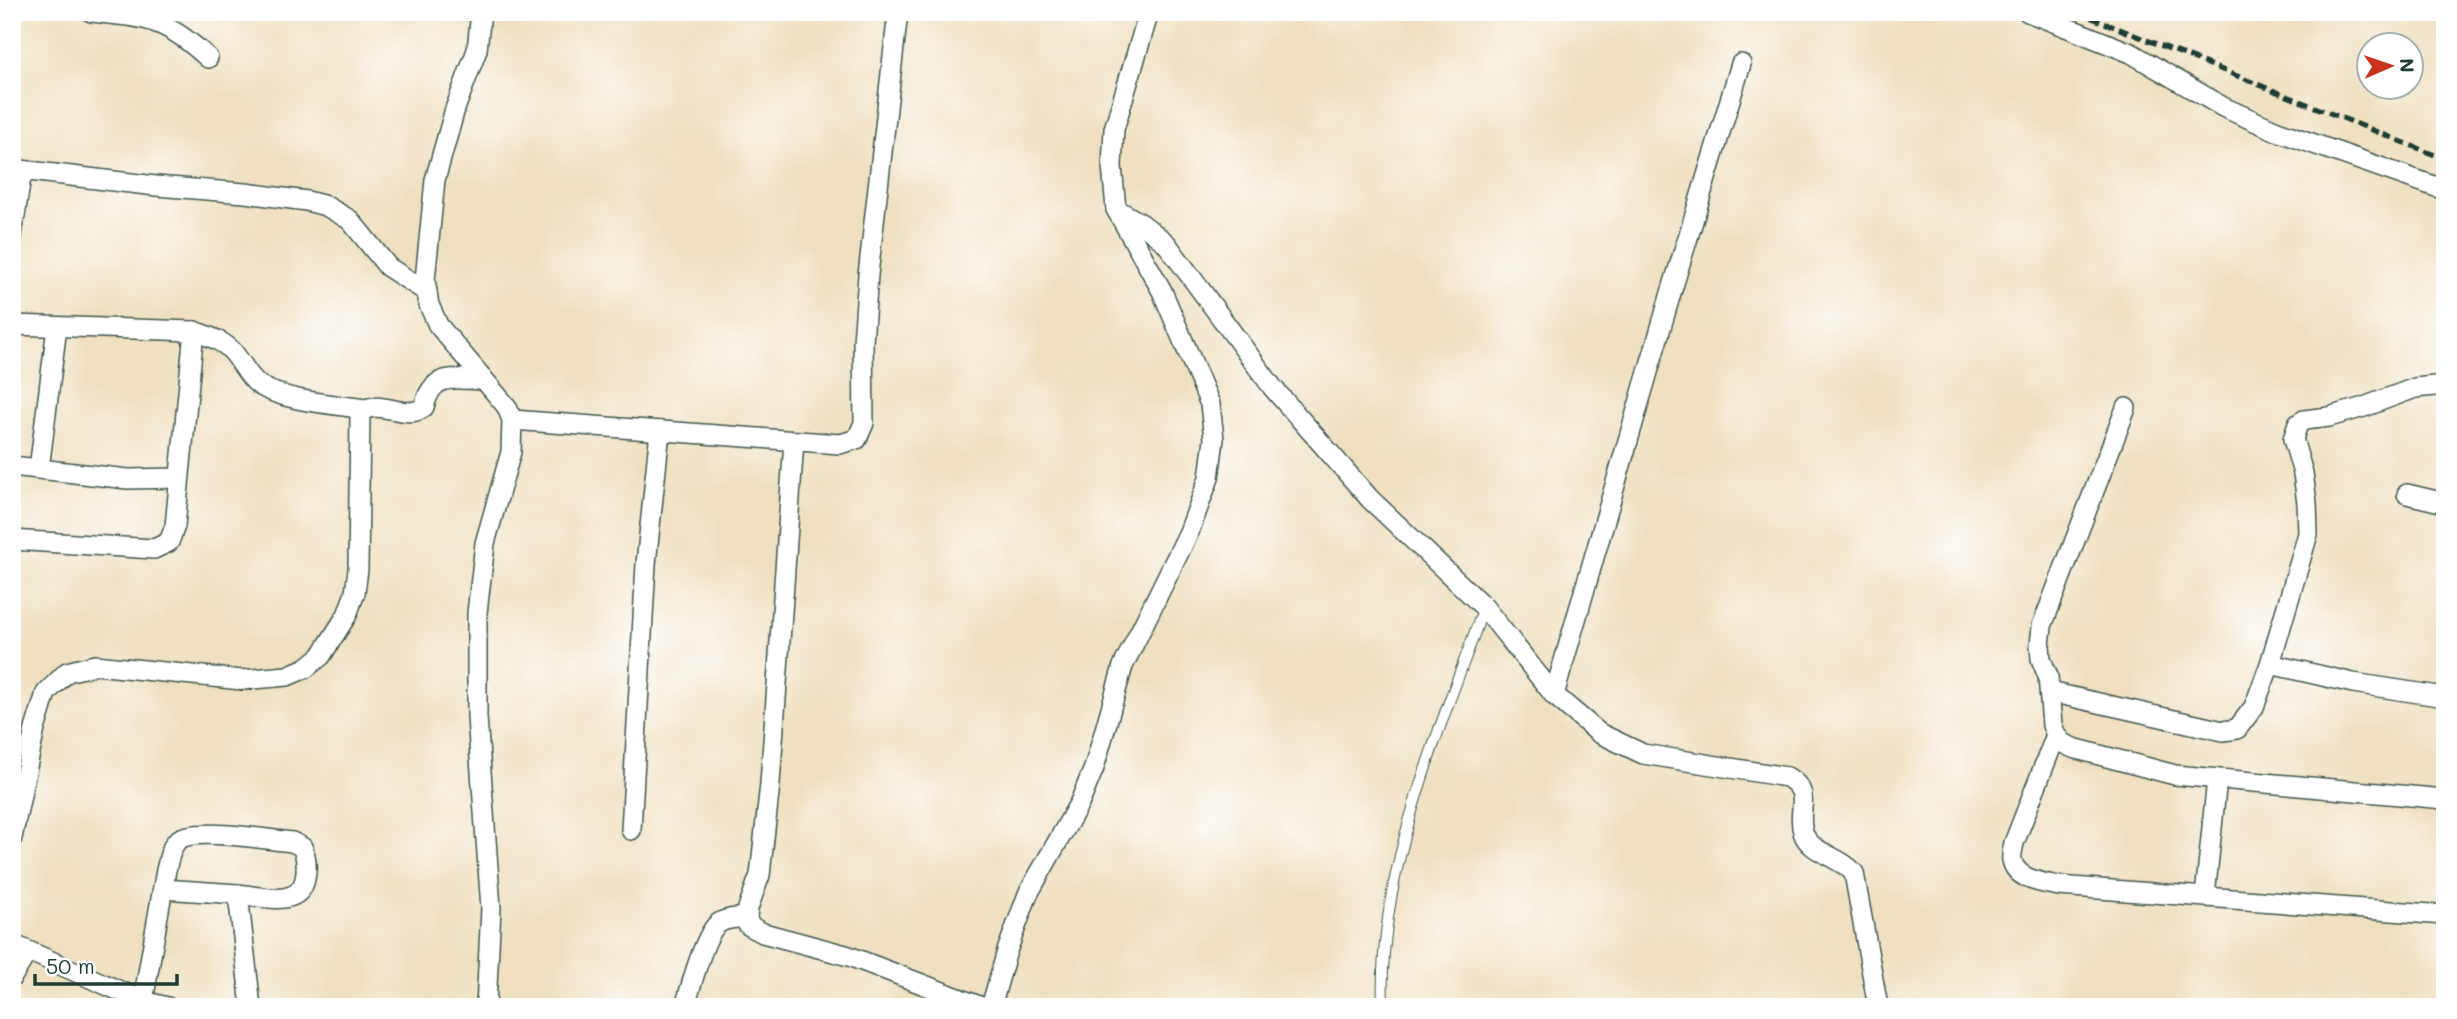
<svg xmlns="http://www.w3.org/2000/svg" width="2457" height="1019" viewBox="0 0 2457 1019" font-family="Mali,sans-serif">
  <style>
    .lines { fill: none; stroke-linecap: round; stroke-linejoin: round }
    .lane-casing { stroke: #3e5549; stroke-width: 12 }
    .street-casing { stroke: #3e5549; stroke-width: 22 }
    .lane { stroke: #fff; stroke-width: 10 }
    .street { stroke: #fff; stroke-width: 19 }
    .rail { stroke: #1f3d34; stroke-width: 5; stroke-dasharray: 10 5; stroke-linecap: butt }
  </style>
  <rect width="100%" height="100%" fill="#fff"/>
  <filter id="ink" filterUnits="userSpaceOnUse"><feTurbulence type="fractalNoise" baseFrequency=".0143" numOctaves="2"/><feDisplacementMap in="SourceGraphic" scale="14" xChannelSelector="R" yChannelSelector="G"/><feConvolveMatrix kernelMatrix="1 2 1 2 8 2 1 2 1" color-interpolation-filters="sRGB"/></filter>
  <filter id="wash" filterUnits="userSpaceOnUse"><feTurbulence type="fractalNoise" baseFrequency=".00686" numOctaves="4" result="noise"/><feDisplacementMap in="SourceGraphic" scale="28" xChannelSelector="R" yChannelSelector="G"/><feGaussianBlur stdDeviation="1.57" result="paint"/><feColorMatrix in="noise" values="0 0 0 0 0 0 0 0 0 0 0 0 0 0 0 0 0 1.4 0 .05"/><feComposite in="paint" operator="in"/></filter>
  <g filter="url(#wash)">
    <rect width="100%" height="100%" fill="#f0e0c1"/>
  </g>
  <g filter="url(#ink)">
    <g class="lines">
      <defs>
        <path id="lane" d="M1383,1007C1377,871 1439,733 1484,607"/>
        <g id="street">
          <path d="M91,12C148,18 165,18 208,58"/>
          <path d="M481,12L477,50L455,109L435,180L425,280L429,305L438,325L507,407L512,420L511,452L485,543L477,613V717L491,908L486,1007"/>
          <path d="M2028,12L2131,53L2223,107L2277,131L2445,190"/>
          <path d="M12,169L156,186L245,193L307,201L326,206L350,220L388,267L427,292"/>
          <path d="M1116,209L1142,224L1166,243L1273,388L1370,499L1484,607L1554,695L1599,733L1643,754L1787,777C1814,793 1796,809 1803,832C1809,853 1840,856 1854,873L1878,1007"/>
          <path d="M12,235L22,171"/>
          <path d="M12,325L194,331C207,336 222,340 232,351C242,362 247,376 259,385C286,402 334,404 365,409"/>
          <path d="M2126,408L2042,626L2040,645L2041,659L2048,676L2052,725L2056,735L2062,743L2073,748L2175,775L2445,799"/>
          <path d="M512,420L840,444L857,439L864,423L863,342L868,275L898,12"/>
          <path d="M794,441L770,784L760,875L748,908L747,917L748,925L763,933L849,956L982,1007"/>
          <path d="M12,466L128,479L179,478"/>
          <path d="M39,469L57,327"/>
          <path d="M2407,494L2445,503"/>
          <path d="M12,540L154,549L169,542L175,526L194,331"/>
          <path d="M2270,664L2353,683L2445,697"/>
          <path d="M2050,692L2223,731L2237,729L2254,707L2270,664L2308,534L2307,503L2303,473L2293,439L2298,424L2304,420L2329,417L2364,407L2415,388L2445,385"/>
          <path d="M1554,695L1671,293L1741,64"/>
          <path d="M2056,735L2014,843C2013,848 2011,855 2012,860C2016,880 2043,883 2059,886L2445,915"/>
          <path d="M631,830L646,564L660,431"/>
          <path d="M12,838L35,729L46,693L67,672L95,665L242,680L287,676L306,668L321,656L347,615L355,593L358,569L360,415L362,411C381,399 406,421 424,407C433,372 451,379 482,380"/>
          <path d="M163,889L238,894L251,1007"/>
          <path d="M2205,896L2217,779"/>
          <path d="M12,944L143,1001L167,1007"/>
          <path d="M12,977L28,951"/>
          <path d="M142,1007L166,870C169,860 170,847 178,840C194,827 270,840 292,842L302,847C307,857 307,868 305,879C299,909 260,896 238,894"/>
          <path d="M685,1007C690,989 705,932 719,923C726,918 738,918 747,917"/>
          <path d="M991,1007L1007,951L1028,894L1080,802L1094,768L1123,666L1189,532L1209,478L1214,439L1210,404L1162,291L1116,209L1112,166L1114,129L1149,12"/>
        </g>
      </defs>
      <!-- lane casing -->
      <use href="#lane" class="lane-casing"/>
      <!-- street casing -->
      <use href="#street" class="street-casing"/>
      <!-- lane -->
      <use href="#lane" class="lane"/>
      <!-- street -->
      <use href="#street" class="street"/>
      <!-- rail -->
      <path class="rail" d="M2077,12L2445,159"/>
    </g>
  </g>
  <!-- margin -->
  <rect width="2457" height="1019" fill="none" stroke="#fff" stroke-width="42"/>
  <!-- north arrow -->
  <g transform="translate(2390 66) rotate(88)"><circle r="33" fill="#ffffff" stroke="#a5b1ae" stroke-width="2"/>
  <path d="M0-5L12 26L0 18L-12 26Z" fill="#c8321e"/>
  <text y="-10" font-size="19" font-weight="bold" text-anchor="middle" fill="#1f3d34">N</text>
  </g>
  <!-- scale -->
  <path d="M35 974v10h142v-10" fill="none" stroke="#1f3d34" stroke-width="3.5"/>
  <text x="46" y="974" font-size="21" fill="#1f3d34" stroke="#ffffff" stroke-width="5" paint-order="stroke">50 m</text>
</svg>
